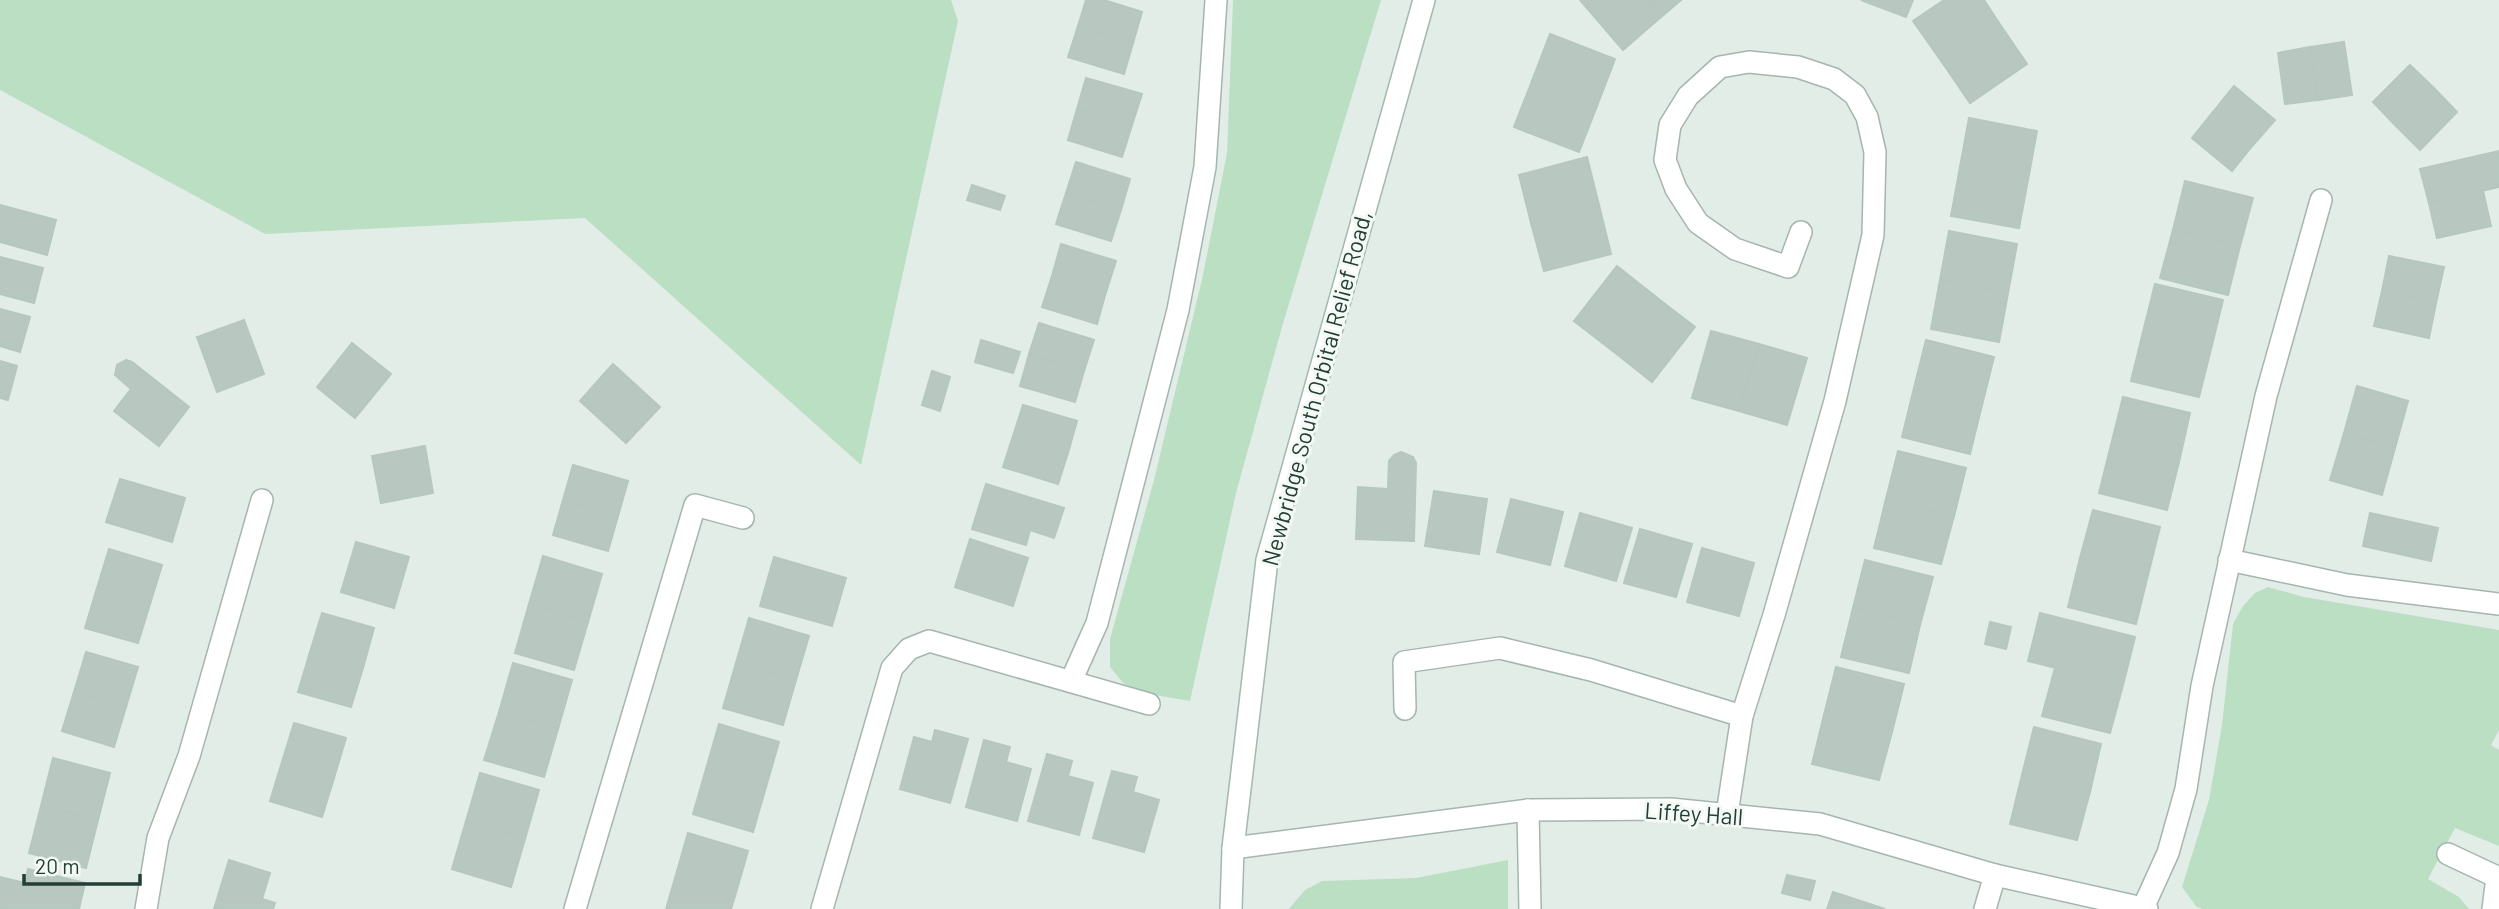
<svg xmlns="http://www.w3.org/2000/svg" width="2499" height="909" viewBox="0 0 2499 909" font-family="Barlow,sans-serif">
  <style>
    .green { fill: #bbdfc3 }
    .building { fill: #b8c8c1; stroke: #b5c7bf; stroke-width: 2 }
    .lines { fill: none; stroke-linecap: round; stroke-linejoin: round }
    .street-casing { stroke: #a5b5af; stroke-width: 24 }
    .secondary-casing { stroke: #a1b9af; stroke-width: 24 }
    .street { stroke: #fff; stroke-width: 21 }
    .secondary { stroke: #fff; stroke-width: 21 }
    .labels { text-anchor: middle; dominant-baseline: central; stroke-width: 6; stroke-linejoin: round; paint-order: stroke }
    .street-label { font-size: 23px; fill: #223f36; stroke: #f4f9f6 }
  </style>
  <rect width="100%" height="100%" fill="#e3ede8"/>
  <!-- green -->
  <g class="green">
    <path d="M0,0H951L958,21L861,465L585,218L265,234L0,90Z"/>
    <path d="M1233,0H1381L1282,327L1236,493L1190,701L1143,693L1124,684L1110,667V639L1154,480L1203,275L1227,153Z"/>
    <path d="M2268,587L2304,597L2499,630V730L2491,745L2499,750V846L2455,828L2428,879L2459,897L2469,909H2202L2196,906L2182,887L2209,800L2222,725L2233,624L2243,606L2255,593Z"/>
    <path d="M1508,860V909H1289L1305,890L1322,881L1416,878Z"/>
  </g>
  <!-- building -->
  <g class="building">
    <path d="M1086,0H1104L1142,12L1133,43L1078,26Z"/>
    <path d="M1580,0H1646L1661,17L1623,50Z"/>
    <path d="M1646,0H1681L1661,17Z"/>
    <path d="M1861,0H1913L1906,17Z"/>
    <path d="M1944,0H1984L1999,23L1942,62L1913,21Z"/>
    <path d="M1999,23L2027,64L1970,103L1942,62Z"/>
    <path d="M1078,26L1133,43L1124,74L1068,57Z"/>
    <path d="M1550,34L1615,59L1597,106L1532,81Z"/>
    <path d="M2344,42L2352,95L2318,100L2310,47Z"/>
    <path d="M2310,47L2318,100L2285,104L2278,53Z"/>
    <path d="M2410,65L2434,88L2396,126L2373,102Z"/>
    <path d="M1086,78L1142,94L1132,125L1077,109Z"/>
    <path d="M1532,81L1597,106L1579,152L1514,127Z"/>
    <path d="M2234,86L2275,120L2253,145L2213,112Z"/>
    <path d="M2434,88L2457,112L2420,150L2396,126Z"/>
    <path d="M1077,109L1132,125L1122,157L1068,140Z"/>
    <path d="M2213,112L2253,145L2232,171L2192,138Z"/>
    <path d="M1969,118L2037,131L2028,180L1960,167Z"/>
    <path d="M2499,151V187L2429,203L2420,169Z"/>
    <path d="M1587,157L1599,205L1531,223L1519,175Z"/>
    <path d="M1076,162L1130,179L1121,210L1066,193Z"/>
    <path d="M1960,167L2028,180L2019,228L1951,216Z"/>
    <path d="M2185,181L2253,198L2240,246L2173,230Z"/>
    <path d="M972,185L1005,196L1000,210L967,200Z"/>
    <path d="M2483,191L2491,226L2437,238L2429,203Z"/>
    <path d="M1066,193L1121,210L1111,241L1056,224Z"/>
    <path d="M0,205L56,220L47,255L0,242Z"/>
    <path d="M1599,205L1611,254L1544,271L1531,223Z"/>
    <path d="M2173,230L2240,246L2228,295L2160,278Z"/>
    <path d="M1949,231L2017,244L2008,293L1940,280Z"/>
    <path d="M1061,244L1116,261L1106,292L1052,276Z"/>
    <path d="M2389,256L2444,267L2436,303L2382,291Z"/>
    <path d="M0,257L43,268L34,303L0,294Z"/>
    <path d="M1617,266L1656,297L1613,351L1574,321Z"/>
    <path d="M1052,276L1106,292L1097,324L1042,307Z"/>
    <path d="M1940,280L2008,293L1999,342L1931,329Z"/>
    <path d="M2155,284L2223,300L2211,349L2143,332Z"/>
    <path d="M2382,291L2436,303L2429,338L2374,326Z"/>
    <path d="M1656,297L1695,327L1652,382L1613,351Z"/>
    <path d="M0,309L30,317L20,352L0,346Z"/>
    <path d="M244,320L264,374L217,392L197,337Z"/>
    <path d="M1039,323L1094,340L1084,371L1029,354Z"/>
    <path d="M1711,331L1759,344L1739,411L1692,398Z"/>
    <path d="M2143,332L2211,349L2199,397L2131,381Z"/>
    <path d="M981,340L1020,352L1013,373L975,362Z"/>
    <path d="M1926,340L1994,357L1982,405L1914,388Z"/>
    <path d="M352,343L391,374L355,418L317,387Z"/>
    <path d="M1759,344L1807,358L1787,425L1739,411Z"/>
    <path d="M1029,354L1084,371L1075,402L1020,386Z"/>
    <path d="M126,360L132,362L189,407L159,446L114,411L131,389L115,375L117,365Z"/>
    <path d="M0,361L17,366L8,400L0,398Z"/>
    <path d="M613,364L660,407L626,443L580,401Z"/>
    <path d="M932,371L950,377L940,411L922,405Z"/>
    <path d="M2357,386L2408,401L2395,448L2344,433Z"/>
    <path d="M1914,388L1982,405L1970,454L1902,437Z"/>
    <path d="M2123,397L2190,413L2179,462L2111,445Z"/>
    <path d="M1023,405L1077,421L1068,453L1013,436Z"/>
    <path d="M2344,433L2395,448L2382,495L2330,480Z"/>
    <path d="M1013,436L1068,453L1058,484L1003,467Z"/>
    <path d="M2111,445L2179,462L2167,510L2099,493Z"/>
    <path d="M425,446L433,493L381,503L372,456Z"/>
    <path d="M1898,451L1966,468L1954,516L1886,499Z"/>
    <path d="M1401,452L1413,457L1416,463L1414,541L1356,539L1358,487L1388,489L1389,461L1394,455Z"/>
    <path d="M573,465L628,481L618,516L563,500Z"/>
    <path d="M120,479L185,498L172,542L106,522Z"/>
    <path d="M986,484L1064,508L1054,538L1030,530L1026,545L972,529Z"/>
    <path d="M1434,491L1487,499L1479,554L1425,546Z"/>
    <path d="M1511,499L1563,512L1550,565L1497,552Z"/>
    <path d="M1886,499L1954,516L1941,564L1874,548Z"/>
    <path d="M563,500L618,516L608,551L553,535Z"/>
    <path d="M2093,510L2160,527L2148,575L2080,558Z"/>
    <path d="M1580,513L1632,528L1616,581L1565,566Z"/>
    <path d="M2370,513L2438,528L2431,561L2363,546Z"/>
    <path d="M1640,529L1692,544L1676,597L1624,583Z"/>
    <path d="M970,539L1028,558L1013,606L955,587Z"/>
    <path d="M356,542L409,557L394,608L341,592Z"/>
    <path d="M1702,548L1754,563L1739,616L1687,602Z"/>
    <path d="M109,549L162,565L150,604L97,588Z"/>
    <path d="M543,556L602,574L588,622L529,604Z"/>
    <path d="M774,557L846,578L832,626L760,606Z"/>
    <path d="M2080,558L2148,575L2136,624L2068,607Z"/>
    <path d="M1865,560L1933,577L1920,625L1853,608Z"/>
    <path d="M97,588L150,604L138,643L85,628Z"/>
    <path d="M529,604L588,622L574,670L515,653Z"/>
    <path d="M1853,608L1920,625L1909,673L1841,657Z"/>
    <path d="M322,613L374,628L363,668L310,652Z"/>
    <path d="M2040,613L2135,637L2123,685L2028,661Z"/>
    <path d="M749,618L809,636L796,680L736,663Z"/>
    <path d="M1990,622L2011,627L2006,649L1985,644Z"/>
    <path d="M86,652L138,667L126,707L74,692Z"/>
    <path d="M310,652L363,668L351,707L298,692Z"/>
    <path d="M513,663L572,680L558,729L499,712Z"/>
    <path d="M736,663L796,680L783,725L723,708Z"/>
    <path d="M1836,667L1904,684L1892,732L1824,715Z"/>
    <path d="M2055,668L2123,685L2110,733L2042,716Z"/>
    <path d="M74,692L126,707L114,747L62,731Z"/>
    <path d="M499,712L558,729L544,777L484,760Z"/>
    <path d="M1824,715L1892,732L1879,780L1812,764Z"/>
    <path d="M294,723L346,738L334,778L282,762Z"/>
    <path d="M719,724L779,742L766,787L706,769Z"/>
    <path d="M2034,727L2101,744L2090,792L2022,775Z"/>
    <path d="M935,730L968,739L950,803L900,789L914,737L932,742Z"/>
    <path d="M984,740L1010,747L1006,762L1031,769L1017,821L966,807Z"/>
    <path d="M1047,754L1072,761L1068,776L1093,783L1079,835L1028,821Z"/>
    <path d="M53,758L110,773L98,820L41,806Z"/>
    <path d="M282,762L334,778L322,817L270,801Z"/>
    <path d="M706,769L766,787L753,832L693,814Z"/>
    <path d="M1112,771L1137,777L1133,792L1159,800L1144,852L1093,838Z"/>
    <path d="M480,773L539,790L525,839L466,821Z"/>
    <path d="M2022,775L2090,792L2077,840L2010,824Z"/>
    <path d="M41,806L98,820L86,868L29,853Z"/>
    <path d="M466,821L525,839L511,887L452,869Z"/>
    <path d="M688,833L748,851L735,896L675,878Z"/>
    <path d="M229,860L270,873L262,899L275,903L273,909H214Z"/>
    <path d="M28,869L85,883L79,909H0V877L25,883Z"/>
    <path d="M1787,875L1815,881L1810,900L1782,893Z"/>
    <path d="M675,878L735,896L731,909H666Z"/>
    <path d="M1833,892L1885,909H1827Z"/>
  </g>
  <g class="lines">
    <defs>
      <g id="street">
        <path d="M2229,560L2347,585L2499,604"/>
        <path d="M1071,681L1097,623L1178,310L1205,167L1216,0"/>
        <path d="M1405,709L1404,662L1500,648L1591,670L1742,716"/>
        <path d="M1528,810L1530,909"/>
        <path d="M1727,814L1742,716L1774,615L1835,401L1873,235L1875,152L1867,117L1855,95L1834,79L1798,67L1749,62L1720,67L1688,96L1670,125L1665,160L1676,189L1698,223L1735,249L1788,267L1801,232"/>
        <path d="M1233,848L1528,810L1671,809L1820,824L1995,875L2147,909"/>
        <path d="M2448,854L2497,877L2493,909"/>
        <path d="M2143,908L2168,853L2186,789L2202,686L2266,396L2321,200"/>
        <path d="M146,909L158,838L189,756L262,500"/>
        <path d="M575,909L695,505L743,518"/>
        <path d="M822,909L892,668L909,649L929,641L1149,704"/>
        <path d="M1985,909L1995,875"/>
      </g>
      <path id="secondary" d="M1231,909L1233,848L1267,560L1424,0"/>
    </defs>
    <!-- street casing -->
    <use href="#street" class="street-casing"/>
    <!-- secondary casing -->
    <use href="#secondary" class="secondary-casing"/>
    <!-- street -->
    <use href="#street" class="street"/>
    <!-- secondary -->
    <use href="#secondary" class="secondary"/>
  </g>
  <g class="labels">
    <!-- street labels -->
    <g class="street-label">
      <text transform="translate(1316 388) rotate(-75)">Newbridge South Orbital Relief Road,</text>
      <text transform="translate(1694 813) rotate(4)">Liffey Hall</text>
    </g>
  </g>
  <!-- scale -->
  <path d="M24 874v10h116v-10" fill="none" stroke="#223f36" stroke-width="3.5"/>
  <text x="35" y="874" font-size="21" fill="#223f36" stroke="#f4f9f6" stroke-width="5" paint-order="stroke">20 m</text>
</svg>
